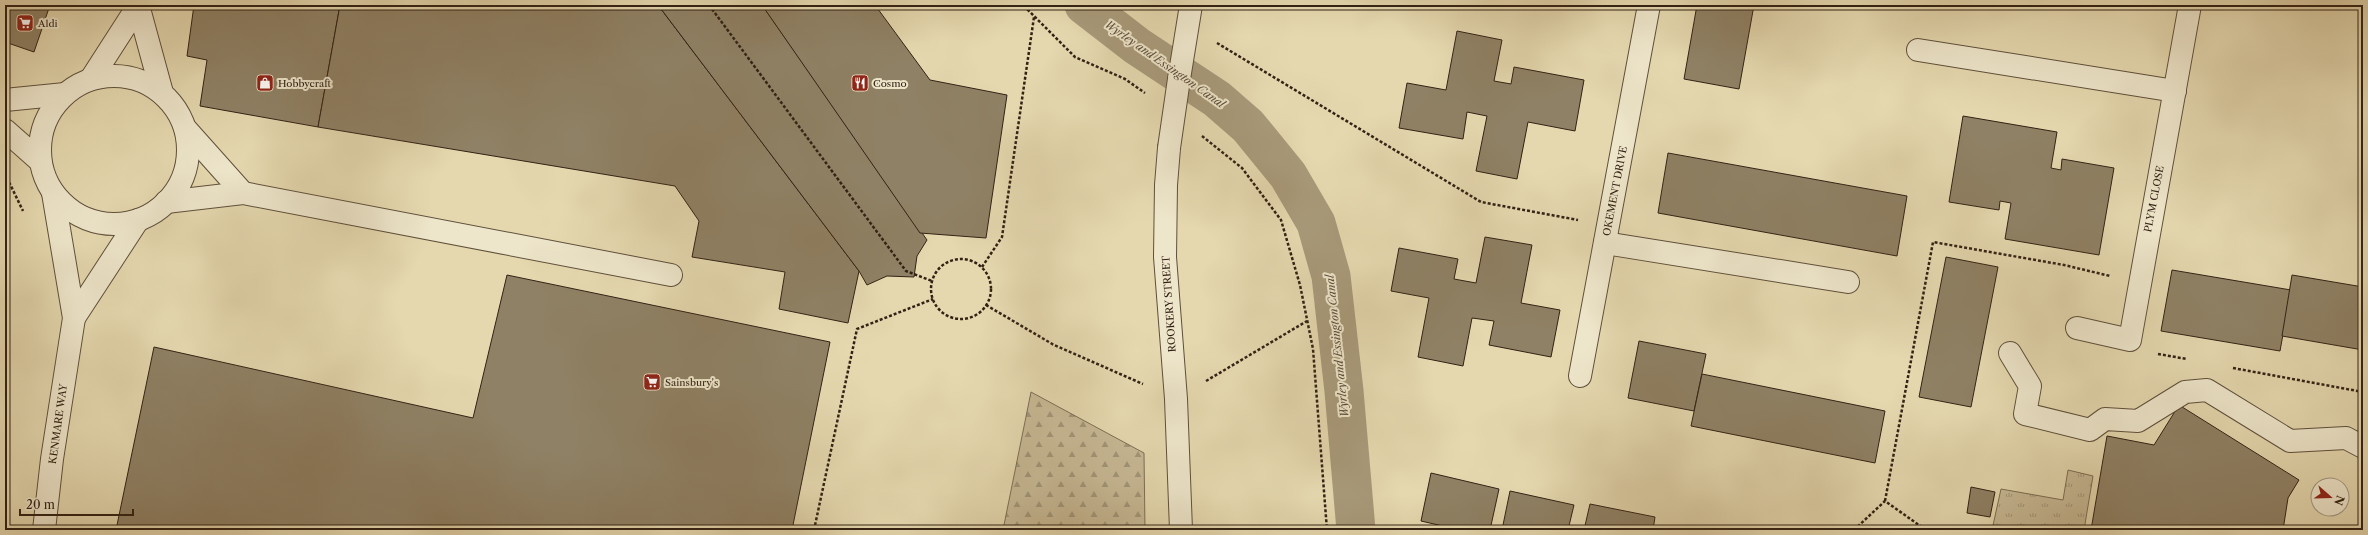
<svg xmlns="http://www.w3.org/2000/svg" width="2368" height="535" viewBox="0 0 2368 535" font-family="'Libre Caslon Text',serif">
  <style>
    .grass { fill: url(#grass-tufts); stroke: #7c6e54 }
    .forest { fill: url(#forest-firs); stroke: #7c6e54 }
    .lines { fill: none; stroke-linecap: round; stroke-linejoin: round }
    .canal { stroke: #a89a7a; stroke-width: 39 }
    .building { fill: #8f8165; stroke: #322214 }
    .minor-casing { stroke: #5f503b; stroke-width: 24 }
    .path { stroke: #322214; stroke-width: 2.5; stroke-dasharray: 3 2; stroke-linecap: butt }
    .minor { stroke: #eee6cb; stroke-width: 22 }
    .minor-bridge-casing { stroke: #5f503b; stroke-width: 24; stroke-linecap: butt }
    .minor-bridge { stroke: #eee6cb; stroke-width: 22 }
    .labels { text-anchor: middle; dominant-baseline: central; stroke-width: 4; stroke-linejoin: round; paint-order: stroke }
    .poi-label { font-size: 10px; fill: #322214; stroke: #eee6cb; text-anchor: start }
    .street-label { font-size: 10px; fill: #322214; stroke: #eee6cb }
    .water-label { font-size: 11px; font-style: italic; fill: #5b4c38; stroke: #eee6cb }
  </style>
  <defs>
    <pattern id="grass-tufts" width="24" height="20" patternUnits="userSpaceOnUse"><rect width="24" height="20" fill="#c7b995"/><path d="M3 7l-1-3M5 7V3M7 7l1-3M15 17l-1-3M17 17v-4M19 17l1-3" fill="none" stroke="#a29678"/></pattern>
    <pattern id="forest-firs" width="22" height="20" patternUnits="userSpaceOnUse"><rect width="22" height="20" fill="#c7b995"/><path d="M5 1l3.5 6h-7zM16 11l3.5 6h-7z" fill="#a29678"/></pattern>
  </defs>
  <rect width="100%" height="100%" fill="#e5d8af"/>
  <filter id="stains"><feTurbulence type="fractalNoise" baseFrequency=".005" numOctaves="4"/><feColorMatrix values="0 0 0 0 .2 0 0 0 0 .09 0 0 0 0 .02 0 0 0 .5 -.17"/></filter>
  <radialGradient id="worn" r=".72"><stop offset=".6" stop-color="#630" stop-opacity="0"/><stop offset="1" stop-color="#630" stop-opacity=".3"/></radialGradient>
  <!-- grass -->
  <path class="grass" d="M2068,470L2093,476L2084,530H1992L2001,489L2063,500Z"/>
  <!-- forest -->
  <path class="forest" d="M1031,392L1144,453L1145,530H1003Z"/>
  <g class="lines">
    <!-- canal -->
    <path class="canal" d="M1084,5L1137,46L1217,99L1248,126L1288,175L1316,223L1331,276L1344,391L1356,530"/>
  </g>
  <!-- building -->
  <g class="building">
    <path d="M5,5H50L34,52L5,42Z"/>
    <path d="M194,5H340L318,127L200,106L207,60L187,56Z"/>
    <path d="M340,5H658L859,271L848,323L779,309L785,272L692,257L699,221L675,186L318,127Z"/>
    <path d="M658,5H762L927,240L917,256L914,277L887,276L867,285L859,271Z"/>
    <path d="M762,5H875L930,80L1007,95L986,238L920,233Z"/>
    <path d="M1697,5H1754L1739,89L1684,79Z"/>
    <path d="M1457,31L1502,40L1494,81L1511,84L1514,67L1584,80L1575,131L1528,122L1517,179L1476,171L1487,116L1467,112L1463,139L1399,128L1407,83L1446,90Z"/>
    <path d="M1963,116L2057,132L2051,168L2061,170L2062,159L2114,168L2099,255L2005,239L2011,203L2000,201L1999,210L1949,202Z"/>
    <path d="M1668,153L1907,196L1897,256L1658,213Z"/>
    <path d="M1485,237L1532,245L1521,303L1560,310L1551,357L1489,345L1494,321L1472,318L1463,366L1418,357L1429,298L1391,291L1399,248L1458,259L1454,279L1476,283Z"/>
    <path d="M1946,257L1998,267L1971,407L1919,397Z"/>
    <path d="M2172,270L2291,290L2280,351L2161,331Z"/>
    <path d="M507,275L830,342L792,530H116L154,347L473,418Z"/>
    <path d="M2292,275L2363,287V350L2282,336Z"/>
    <path d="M1639,341L1706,354L1694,411L1628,398Z"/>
    <path d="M1702,374L1885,411L1875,463L1691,426Z"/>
    <path d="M2179,405L2299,480L2288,498L2283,530H2091L2107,436L2154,445Z"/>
    <path d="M1431,473L1499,489L1490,530H1460L1421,521Z"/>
    <path d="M1971,487L1995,492L1990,517L1967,513Z"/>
    <path d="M1510,491L1574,505L1568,530H1502Z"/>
    <path d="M1590,504L1655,517L1653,530H1584Z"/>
  </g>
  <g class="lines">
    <defs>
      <g id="minor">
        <path d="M138,5L162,93"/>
        <path d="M1918,50L2175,91"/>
        <circle cx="114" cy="150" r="74"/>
        <path d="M91,79L138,6"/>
        <path d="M1179,79L1191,5"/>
        <path d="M5,100L65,94"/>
        <path d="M185,128L243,193"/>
        <path d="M5,130L40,161"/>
        <path d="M1169,148L1166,185L1165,257L1176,399L1181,530"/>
        <path d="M166,202L243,193L671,275"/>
        <path d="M1605,243L1848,282"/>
        <path d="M74,318L138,220"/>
        <path d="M2077,328L2130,340L2190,5"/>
        <path d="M2010,353L2030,386L2025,414L2090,430L2105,419L2138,421L2185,392L2207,390L2290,441L2346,438L2363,447"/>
        <path d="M1580,376L1649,5"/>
        <path d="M44,530L52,459L74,318L53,193"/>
      </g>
    </defs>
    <!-- minor casing -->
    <use href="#minor" class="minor-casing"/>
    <!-- path -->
    <g class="path">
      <path d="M709,5L906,271L932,281"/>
      <path d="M1025,5L1028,10L1075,57L1125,79L1145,93"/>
      <path d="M1217,43L1481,202L1578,220"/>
      <path d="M1202,136L1242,168L1281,220L1300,285L1313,349L1327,530"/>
      <path d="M5,179L10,184L23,211"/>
      <circle cx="961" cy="289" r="30"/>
      <path d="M982,267L1002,237L1034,17"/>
      <path d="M986,305L1054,345L1143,384"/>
      <path d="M2158,354L2187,359"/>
      <path d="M2233,368L2363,392"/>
      <path d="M1206,381L1307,321"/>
      <path d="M1885,501L1933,242L2064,265L2110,276"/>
      <path d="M814,530L857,329L933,299"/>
      <path d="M1854,530L1885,501L1926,530"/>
    </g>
    <!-- minor -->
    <use href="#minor" class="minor"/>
    <defs>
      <path id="minor-bridge" d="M1169,148L1179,79"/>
    </defs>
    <!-- minor-bridge casing -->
    <use href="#minor-bridge" class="minor-bridge-casing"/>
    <!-- minor-bridge -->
    <use href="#minor-bridge" class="minor-bridge"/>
  </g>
  <!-- icons -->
  <defs>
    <symbol id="supermarket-square" viewBox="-11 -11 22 22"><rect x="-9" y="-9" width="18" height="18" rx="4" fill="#8f2418" stroke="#eee6cb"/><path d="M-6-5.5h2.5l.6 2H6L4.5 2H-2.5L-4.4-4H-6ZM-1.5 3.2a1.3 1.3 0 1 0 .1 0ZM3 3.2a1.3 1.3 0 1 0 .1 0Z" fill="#fff"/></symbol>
    <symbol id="shop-square" viewBox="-11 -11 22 22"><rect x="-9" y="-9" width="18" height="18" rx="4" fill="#8f2418" stroke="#eee6cb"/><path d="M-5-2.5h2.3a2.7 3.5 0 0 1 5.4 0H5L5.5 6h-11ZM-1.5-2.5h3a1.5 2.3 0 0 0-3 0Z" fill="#fff"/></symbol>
    <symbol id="restaurant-square" viewBox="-11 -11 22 22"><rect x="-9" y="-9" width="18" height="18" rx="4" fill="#8f2418" stroke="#eee6cb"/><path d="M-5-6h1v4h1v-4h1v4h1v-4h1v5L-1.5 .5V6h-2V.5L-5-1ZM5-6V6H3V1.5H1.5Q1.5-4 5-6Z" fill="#fff"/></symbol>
  </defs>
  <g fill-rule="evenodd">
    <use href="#supermarket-square" x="15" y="13" width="20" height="20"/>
    <use href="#shop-square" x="255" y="73" width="20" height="20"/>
    <use href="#restaurant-square" x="850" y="73" width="20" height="20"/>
    <use href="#supermarket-square" x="642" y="372" width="20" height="20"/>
  </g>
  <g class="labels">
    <!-- poi labels -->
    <g class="poi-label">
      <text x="38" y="23">Aldi</text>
      <text x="278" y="83">Hobbycraft</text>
      <text x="873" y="83">Cosmo</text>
      <text x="665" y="382">Sainsbury's</text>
    </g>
    <!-- street labels -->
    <g class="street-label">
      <text transform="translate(1615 191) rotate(-79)">OKEMENT DRIVE</text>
      <text transform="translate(2154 199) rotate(-79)">PLYM CLOSE</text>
      <text transform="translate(1169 304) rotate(-94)">ROOKERY STREET</text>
      <text transform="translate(58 424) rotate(-82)">KENMARE WAY</text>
    </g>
    <!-- water labels -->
    <g class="water-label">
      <text transform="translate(1165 64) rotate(35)">Wyrley and Essington Canal</text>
      <text transform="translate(1337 346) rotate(-96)">Wyrley and Essington Canal</text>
    </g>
  </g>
  <!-- margin -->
  <rect width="2368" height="535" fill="none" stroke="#e5d8af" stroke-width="20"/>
  <rect x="6" y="6" width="2356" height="523" fill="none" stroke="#322214" stroke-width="2"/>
  <rect x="10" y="10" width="2348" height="515" fill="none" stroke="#322214"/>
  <!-- north arrow -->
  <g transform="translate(2330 497) rotate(110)"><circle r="19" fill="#eee6cb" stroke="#a39882"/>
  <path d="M0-3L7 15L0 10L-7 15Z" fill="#8f2418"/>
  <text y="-6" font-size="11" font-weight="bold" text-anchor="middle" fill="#322214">N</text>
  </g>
  <!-- scale -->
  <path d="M20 509v6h113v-6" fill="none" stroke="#322214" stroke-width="2"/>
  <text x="26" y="509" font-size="12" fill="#322214" stroke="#eee6cb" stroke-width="3" paint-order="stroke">20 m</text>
  <rect width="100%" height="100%" filter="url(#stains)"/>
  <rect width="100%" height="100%" fill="url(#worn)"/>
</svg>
